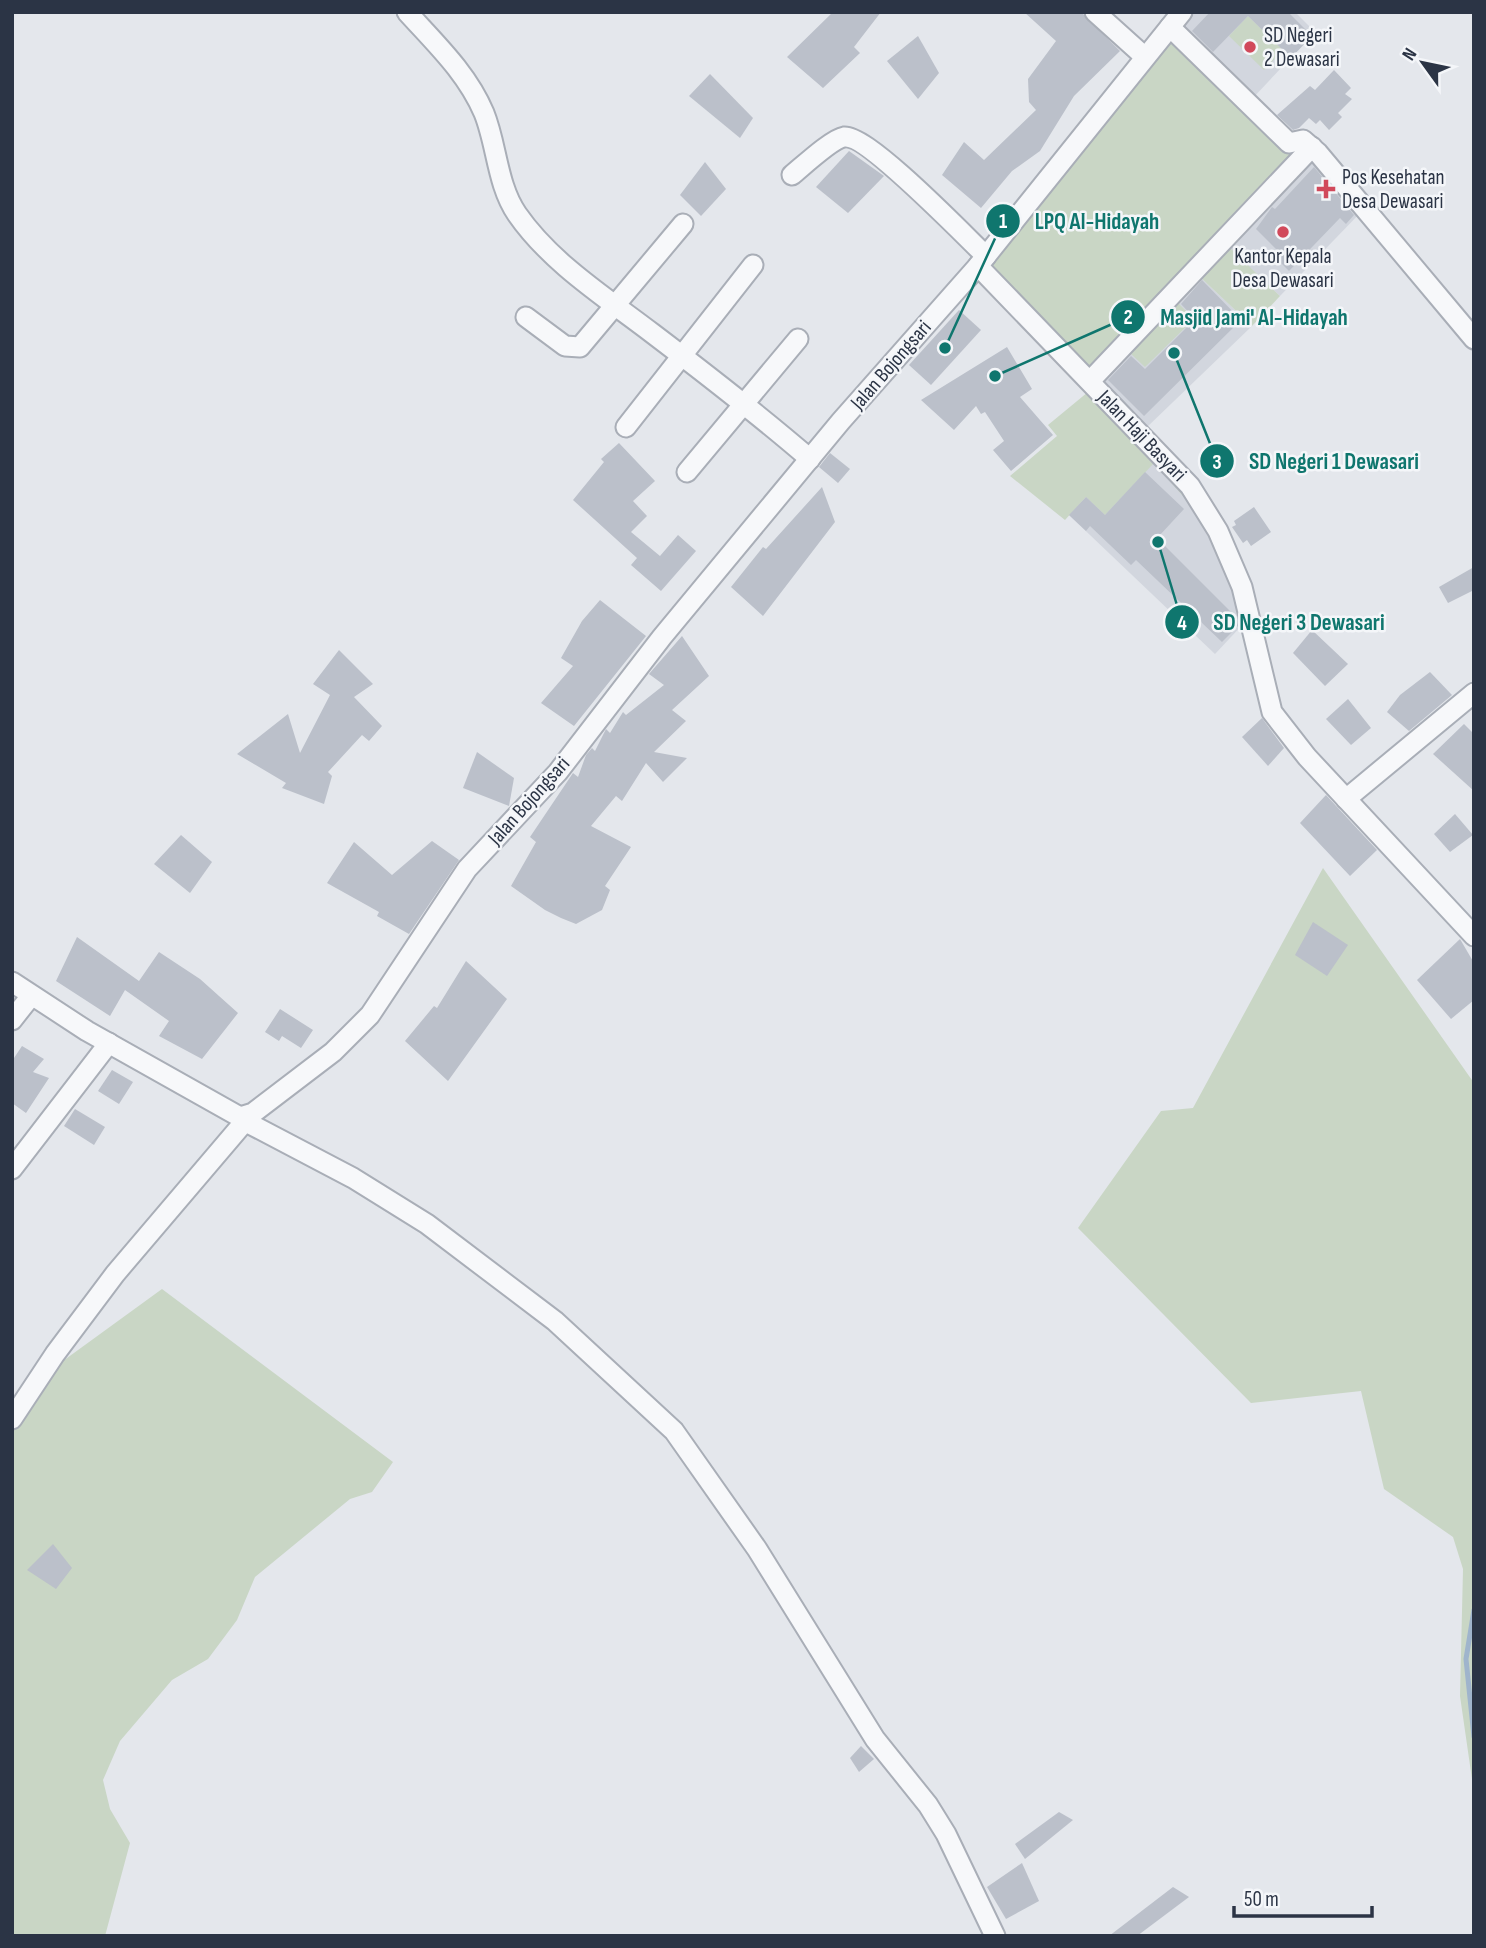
<svg xmlns="http://www.w3.org/2000/svg" width="1486" height="1948" viewBox="0 0 1486 1948" font-family="'Sofia Sans Condensed',sans-serif">
  <style>
    .built { fill: #d2d6de }
    .green { fill: #c9d6c5 }
    .lines { fill: none; stroke-linecap: round; stroke-linejoin: round }
    .stream { stroke: #9fb4cc; stroke-width: 5 }
    .building { fill: #bbc0ca }
    .street-casing { stroke: #a9aeb7; stroke-width: 23 }
    .street { stroke: #f7f8fa; stroke-width: 19 }
    .poi-dot { fill: #d1495b; stroke: #f4f6f9; stroke-width: 2.5 }
    .labels { text-anchor: middle; dominant-baseline: central; stroke-width: 5; stroke-linejoin: round; paint-order: stroke }
    .poi-label { font-size: 21px; fill: #2b3445; stroke: #f4f6f9; text-anchor: start }
    .street-label { font-size: 21px; fill: #2b3445; stroke: #f4f6f9 }
    .leader { fill: none; stroke: #0f766e; stroke-width: 2.5 }
    .callout-dot { fill: #0f766e; stroke: #f4f6f9; stroke-width: 2.5 }
    .mark-label { font-size: 21px; text-anchor: middle; font-weight: bold; fill: #fff }
    .callout-label { font-size: 23px; text-anchor: middle; font-weight: bold; fill: #0f766e; stroke: #f4f6f9; stroke-width: 5; stroke-linejoin: round; paint-order: stroke }
  </style>
  <rect width="100%" height="100%" fill="#e4e7ec"/>
  <!-- built -->
  <g class="built">
    <path d="M1192,12H1295L1315,32L1252,99L1180,28Z"/>
    <path d="M1306,146L1362,211L1280,296L1219,238Z"/>
    <path d="M1198,275L1252,326L1146,428L1099,379Z"/>
    <path d="M1138,442L1208,523L1245,622L1215,654L1069,515Z"/>
  </g>
  <!-- green -->
  <g class="green">
    <path d="M1248,16L1283,50L1264,70L1229,36Z"/>
    <path d="M1173,37L1296,157L1092,371L989,265Z"/>
    <path d="M1227,245L1280,296L1252,326L1198,275Z"/>
    <path d="M1178,303L1194,319L1145,367L1129,352Z"/>
    <path d="M1088,392L1192,501L1189,503L1154,463L1105,515L1086,497L1065,520L1010,476L1057,436L1048,425Z"/>
    <path d="M1323,868L1474,1083V1793L1460,1696L1463,1569L1453,1537L1384,1489L1361,1391L1251,1403L1078,1228L1161,1111L1193,1108Z"/>
    <path d="M162,1289L393,1462L372,1492L350,1499L255,1577L237,1620L208,1659L172,1680L120,1741L103,1780L110,1809L130,1843L105,1936H12V1398Z"/>
  </g>
  <g class="lines">
    <!-- stream -->
    <path class="stream" d="M1474,1610L1466,1659L1474,1737"/>
  </g>
  <!-- building -->
  <g class="building">
    <path d="M833,12H881L854,47L860,53L823,88L787,57Z"/>
    <path d="M1024,12H1081L1120,51L1074,96L1040,151L1012,171L981,208L942,175L964,142L984,160L1036,110L1029,102L1028,79L1056,41Z"/>
    <path d="M1210,12H1288L1312,36L1291,58L1248,16L1213,52L1192,31Z"/>
    <path d="M918,36L939,73L918,99L887,61Z"/>
    <path d="M1334,70L1351,88L1345,94L1352,99L1338,113L1342,117L1329,130L1320,120L1316,124L1309,118L1299,128L1293,130L1277,115L1310,86L1315,90Z"/>
    <path d="M710,74L753,118L740,138L689,96Z"/>
    <path d="M849,151L884,176L848,213L816,187Z"/>
    <path d="M705,162L726,189L701,216L680,195Z"/>
    <path d="M1314,167L1354,215L1346,224L1340,218L1289,271L1273,255L1277,250L1256,229L1272,207L1275,209Z"/>
    <path d="M1202,280L1241,320L1144,416L1108,380L1131,356L1145,369L1195,319L1181,304Z"/>
    <path d="M959,310L981,330L931,385L909,365Z"/>
    <path d="M1007,347L1032,389L1020,397L1053,435L1011,471L993,450L1004,441L985,412L981,414L976,406L954,430L921,400Z"/>
    <path d="M619,443L655,481L633,501L647,516L631,532L660,556L678,535L696,551L661,591L631,565L637,558L573,500L604,462L601,459Z"/>
    <path d="M830,453L850,469L838,483L819,467Z"/>
    <path d="M1145,472L1184,509L1159,536L1160,541L1237,618L1239,625L1222,642L1136,560L1131,565L1090,526L1086,531L1069,515L1086,497L1105,515Z"/>
    <path d="M822,487L835,522L763,616L731,587L763,547L766,549Z"/>
    <path d="M1254,507L1271,532L1251,546L1247,540L1243,543L1232,527L1236,525L1234,521Z"/>
    <path d="M1474,567V590L1448,603L1439,587Z"/>
    <path d="M600,600L646,636L574,726L541,703L573,666L561,658L582,621Z"/>
    <path d="M1312,630L1348,664L1325,686L1293,653Z"/>
    <path d="M682,636L709,676L672,710L686,721L654,752L687,758L663,782L646,763L622,801L616,796L591,826L631,847L605,886L610,890L602,910L576,924L561,918L545,910L511,886L536,842L530,837L573,773L578,777L586,755L592,748L595,751L606,729L610,733L623,712L626,715L664,685L649,674Z"/>
    <path d="M339,650L373,684L354,697L382,726L369,741L362,735L328,772L332,776L324,804L282,788L286,783L237,754L288,714L300,753L330,695L313,684Z"/>
    <path d="M1430,672L1452,695L1409,731L1387,712L1400,695Z"/>
    <path d="M1348,699L1371,728L1351,745L1326,719Z"/>
    <path d="M1262,718L1284,748L1268,766L1242,737Z"/>
    <path d="M1464,724L1474,734V791L1433,754Z"/>
    <path d="M477,752L514,778L509,806L463,788Z"/>
    <path d="M1326,795L1377,850L1350,876L1300,823Z"/>
    <path d="M1455,814L1473,835L1450,852L1434,834Z"/>
    <path d="M181,835L212,862L190,893L154,864Z"/>
    <path d="M432,841L459,860L409,934L377,916L379,912L327,883L354,842L392,875Z"/>
    <path d="M1313,922L1348,945L1327,976L1295,955Z"/>
    <path d="M77,937L139,981L159,952L200,979L238,1013L202,1059L159,1036L169,1021L125,990L110,1016L56,981Z"/>
    <path d="M1460,939L1474,963V1000L1451,1019L1417,980Z"/>
    <path d="M466,961L507,999L448,1081L405,1041L434,1006L437,1008Z"/>
    <path d="M280,1009L313,1030L301,1048L282,1036L279,1041L265,1032Z"/>
    <path d="M22,1046L44,1059L33,1072L49,1078L26,1113L12,1103V1061Z"/>
    <path d="M112,1070L133,1082L119,1104L98,1091Z"/>
    <path d="M75,1109L105,1127L94,1145L64,1126Z"/>
    <path d="M53,1544L72,1568L56,1589L27,1570Z"/>
    <path d="M861,1746L874,1759L859,1772L850,1758Z"/>
    <path d="M1059,1812L1073,1820L1025,1859L1015,1844Z"/>
    <path d="M1022,1863L1039,1901L1006,1919L987,1887Z"/>
    <path d="M1173,1887L1189,1897L1137,1936H1109Z"/>
  </g>
  <g class="lines">
    <defs>
      <g id="street">
        <path d="M407,12C436,44 467,73 484,113C497,145 497,185 517,214C551,263 605,297 652,333C706,374 759,415 810,459"/>
        <path d="M1095,12L1145,57"/>
        <path d="M1170,27L1289,143L1303,140L1318,153L1474,339"/>
        <path d="M792,175C803,166 832,139 844,137C867,134 965,236 986,256"/>
        <path d="M978,266L1190,486L1218,531L1242,587L1272,712L1307,757L1474,936"/>
        <path d="M526,317L565,346L580,347L683,224"/>
        <path d="M1090,381L1312,147"/>
        <path d="M626,427L753,265"/>
        <path d="M687,472L798,339"/>
        <path d="M1346,799L1474,693"/>
        <path d="M12,982L87,1031L240,1117L253,1113L333,1052L370,1015L467,869L558,772L662,637L841,421L978,266L1182,12"/>
        <path d="M12,1020L31,996"/>
        <path d="M244,1117L250,1124L353,1178L427,1224L555,1321L674,1431L757,1549L875,1739L928,1805L946,1834L995,1936"/>
        <path d="M12,1169L109,1043"/>
        <path d="M12,1419L55,1354L115,1274L246,1120"/>
      </g>
    </defs>
    <!-- street casing -->
    <use href="#street" class="street-casing"/>
    <!-- street -->
    <use href="#street" class="street"/>
  </g>
  <!-- markers -->
  <g class="poi-dot">
    <circle cx="1250" cy="47" r="7"/>
    <path d="M1322.5 178.5h7v7h7v7h-7v7h-7v-7h-7v-7h7z"/>
    <circle cx="1283" cy="232" r="7"/>
  </g>
  <g class="labels">
    <!-- poi labels -->
    <g class="poi-label">
      <text x="1264" y="35">SD Negeri<tspan x="1264" dy="24">2 Dewasari</tspan></text>
      <text x="1342" y="177">Pos Kesehatan<tspan x="1342" dy="24">Desa Dewasari</tspan></text>
      <text x="1283" y="256" text-anchor="middle">Kantor Kepala<tspan x="1283" dy="24">Desa Dewasari</tspan></text>
    </g>
    <!-- street labels -->
    <g class="street-label">
      <text transform="translate(891 365) rotate(-49)">Jalan Bojongsari</text>
      <text transform="translate(1142 436) rotate(46)">Jalan Haji Basyari</text>
      <text transform="translate(529 801) rotate(-48)">Jalan Bojongsari</text>
    </g>
  </g>
  <!-- callouts -->
  <path class="leader" d="M945 348L1003 221M995 376L1128 317M1174 353L1217 461M1158 542L1182 622"/>
  <g class="callout-dot">
    <circle cx="945" cy="348" r="7"/>
    <circle cx="995" cy="376" r="7"/>
    <circle cx="1174" cy="353" r="7"/>
    <circle cx="1158" cy="542" r="7"/>
    <circle cx="1003" cy="221" r="18"/>
    <circle cx="1128" cy="317" r="18"/>
    <circle cx="1217" cy="461" r="18"/>
    <circle cx="1182" cy="622" r="18"/>
  </g>
  <g class="mark-label">
    <text x="1003" y="228">1</text>
    <text x="1128" y="324">2</text>
    <text x="1217" y="469">3</text>
    <text x="1182" y="630">4</text>
  </g>
  <g class="callout-label">
    <text x="1097" y="229">LPQ Al-Hidayah</text>
    <text x="1254" y="325">Masjid Jami' Al-Hidayah</text>
    <text x="1334" y="469">SD Negeri 1 Dewasari</text>
    <text x="1299" y="630">SD Negeri 3 Dewasari</text>
  </g>
  <!-- border -->
  <rect width="1486" height="1948" fill="none" stroke="#2b3445" stroke-width="28"/>
  <!-- north arrow -->
  <g transform="translate(1423 63) rotate(303)" stroke="#f4f6f9" stroke-width="5" paint-order="stroke">
  <path d="M0-5L12 26L0 18L-12 26Z" fill="#2b3445"/>
  <text y="-10" font-size="19" font-weight="bold" text-anchor="middle" fill="#2b3445">N</text>
  </g>
  <!-- scale -->
  <path d="M1234 1906v10h138v-10" fill="none" stroke="#2b3445" stroke-width="3.5"/>
  <text x="1244" y="1906" font-size="21" fill="#2b3445" stroke="#f4f6f9" stroke-width="5" paint-order="stroke">50 m</text>
</svg>
